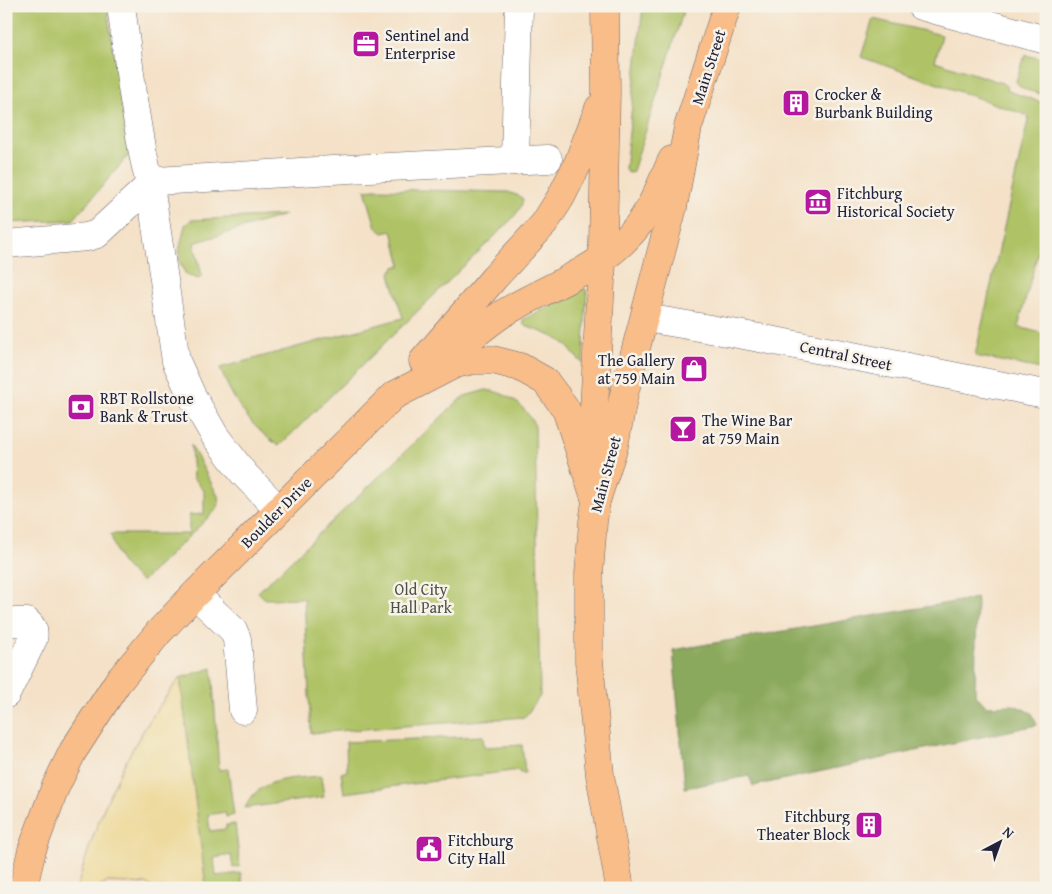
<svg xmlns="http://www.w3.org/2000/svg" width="1052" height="894" viewBox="0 0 1052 894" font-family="'Gentium Book Plus',serif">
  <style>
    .green { fill: #afc366; stroke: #687250 }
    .forest { fill: #8ba95b; stroke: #56664b }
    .sand { fill: #eeda9e; stroke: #887e6c }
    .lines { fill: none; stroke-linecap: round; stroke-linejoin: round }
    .minor-casing { stroke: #6c656c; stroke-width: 29 }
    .highway-casing { stroke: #6c656c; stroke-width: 29 }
    .minor { stroke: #fff; stroke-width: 28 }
    .highway { stroke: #f8bd89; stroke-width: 28 }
    .labels { text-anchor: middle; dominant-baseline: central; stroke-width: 5; stroke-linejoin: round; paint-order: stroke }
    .poi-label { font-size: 16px; fill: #22223b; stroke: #f7f3e8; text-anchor: start }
    .street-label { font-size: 16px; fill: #22223b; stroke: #f7f3e8 }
    .park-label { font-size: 16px; fill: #4c5248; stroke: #f7f3e8 }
  </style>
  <rect width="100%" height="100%" fill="#f7f3e8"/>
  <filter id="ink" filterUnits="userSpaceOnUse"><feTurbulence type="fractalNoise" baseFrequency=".02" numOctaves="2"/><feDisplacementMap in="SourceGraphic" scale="10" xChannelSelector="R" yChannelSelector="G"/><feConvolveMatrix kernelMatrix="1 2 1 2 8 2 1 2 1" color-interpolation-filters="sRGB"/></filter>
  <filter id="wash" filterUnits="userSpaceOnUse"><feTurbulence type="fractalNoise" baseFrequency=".0096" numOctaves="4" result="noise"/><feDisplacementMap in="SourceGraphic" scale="20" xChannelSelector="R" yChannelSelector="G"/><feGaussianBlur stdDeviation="1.12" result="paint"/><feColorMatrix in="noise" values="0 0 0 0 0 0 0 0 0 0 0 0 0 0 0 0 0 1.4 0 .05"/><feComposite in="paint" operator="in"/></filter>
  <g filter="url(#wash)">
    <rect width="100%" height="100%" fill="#f4e1c7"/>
    <!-- green -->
    <g class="green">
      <path d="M6,6H107L129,155L73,220L6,223Z"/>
      <path d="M643,6H685L633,171L631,173L627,172L625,169Z"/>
      <path d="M873,19L942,35L935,61L1002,83L1007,87L1008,91L1046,104L1043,120L1046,121V223L1018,327L1041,333L1044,344H1046V370L975,356L1029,116L861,57Z"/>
      <path d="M1025,55L1046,60V95C1036,92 1020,91 1016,81Z"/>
      <path d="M375,189L508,192L519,196L523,199C522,212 506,224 498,233L279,446C250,427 232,399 220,368L403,318L390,274L391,271L395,267L401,265L392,231L383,233L376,227L365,190Z"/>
      <path d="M285,215L194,243L202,275L199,279L186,275L179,260L180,247L185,225L191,220Z"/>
      <path d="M585,289L587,290L583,363C576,359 572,351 566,345C555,336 539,331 525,326L523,323V320L526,318Z"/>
      <path d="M486,390C510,393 525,406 535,426L540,696L525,717L311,733L304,598L265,599L258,592L456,403L465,396Z"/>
      <path d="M191,445L218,496L219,504L217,509L142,582C122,565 117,560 111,534H189V515L204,514V491L193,478Z"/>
      <path d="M212,668L219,770L228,769L234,815L226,817L225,812L208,815L210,831L226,829V825L235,824L240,866L233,868L231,855L214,858L216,876L241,873L243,888H206L180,678Z"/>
      <path d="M483,736L484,747L522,745L525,773H520L519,770L344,793L341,773L347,771L346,742Z"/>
      <path d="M321,776L324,797L245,808C260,776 291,779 321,776Z"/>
    </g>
    <!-- forest -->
    <path class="forest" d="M977,598L975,694L986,706L1014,705L1032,713L1037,725L753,786L749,776L685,788L673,650Z"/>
    <!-- sand -->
    <path class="sand" d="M180,678L206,888H153L147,884L108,882L99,888H77C98,811 130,741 180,678Z"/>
  </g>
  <g filter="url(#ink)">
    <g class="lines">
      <defs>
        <g id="minor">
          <path d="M121,6L132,88L143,154L150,185L176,361L192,396L215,436L244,474L278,509"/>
          <path d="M921,6L1046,40"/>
          <path d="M515,161L519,6"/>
          <path d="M6,244L87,237L97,234L150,185L157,181L349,169L548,159"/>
          <path d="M645,318C779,339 912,369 1046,394"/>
          <path d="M195,594L233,630L237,639L243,710"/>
          <path d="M6,622H27C33,627 35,631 33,639L6,694"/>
        </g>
        <g id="highway">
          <path d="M423,361L494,278L544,224L561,197L578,163L599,108"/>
          <path d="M439,363C460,347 480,329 502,314C552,284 616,265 647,212C657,196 664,177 672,160"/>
          <path d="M591,464L603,244L606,91L605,6"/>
          <path d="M23,888L32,850L55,788L73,751L117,683L159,632L195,594L393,396L455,364L473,360H493L520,367L545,381L566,409L596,501"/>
          <path d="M620,888L600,775L589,661V574L593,522L596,501L614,446L624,394L673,207L688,127L727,6"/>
        </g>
      </defs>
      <!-- minor casing -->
      <use href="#minor" class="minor-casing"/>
      <!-- highway casing -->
      <use href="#highway" class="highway-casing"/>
      <!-- minor -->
      <use href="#minor" class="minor"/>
      <!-- highway -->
      <use href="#highway" class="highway"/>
    </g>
  </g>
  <!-- icons -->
  <defs>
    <symbol id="office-square" viewBox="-11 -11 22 22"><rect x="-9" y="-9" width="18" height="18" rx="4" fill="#b5179e" stroke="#f7f3e8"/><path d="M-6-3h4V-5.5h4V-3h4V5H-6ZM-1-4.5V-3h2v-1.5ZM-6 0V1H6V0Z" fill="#fff"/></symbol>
    <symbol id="building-square" viewBox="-11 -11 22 22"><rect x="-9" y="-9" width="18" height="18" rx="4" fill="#b5179e" stroke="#f7f3e8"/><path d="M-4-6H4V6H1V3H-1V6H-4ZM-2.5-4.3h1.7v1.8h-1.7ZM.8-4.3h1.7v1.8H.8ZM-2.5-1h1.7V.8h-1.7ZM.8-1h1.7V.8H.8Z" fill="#fff"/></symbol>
    <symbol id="museum-square" viewBox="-11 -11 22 22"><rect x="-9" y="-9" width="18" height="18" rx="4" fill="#b5179e" stroke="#f7f3e8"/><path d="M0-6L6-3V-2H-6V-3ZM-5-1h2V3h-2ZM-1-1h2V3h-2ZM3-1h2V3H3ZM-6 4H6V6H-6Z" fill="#fff"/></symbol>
    <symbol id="shop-square" viewBox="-11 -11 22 22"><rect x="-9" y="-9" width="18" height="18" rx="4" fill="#b5179e" stroke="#f7f3e8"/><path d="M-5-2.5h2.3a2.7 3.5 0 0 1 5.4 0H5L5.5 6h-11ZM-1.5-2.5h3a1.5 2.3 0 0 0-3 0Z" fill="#fff"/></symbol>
    <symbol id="bank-square" viewBox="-11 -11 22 22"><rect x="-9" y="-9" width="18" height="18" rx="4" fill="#b5179e" stroke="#f7f3e8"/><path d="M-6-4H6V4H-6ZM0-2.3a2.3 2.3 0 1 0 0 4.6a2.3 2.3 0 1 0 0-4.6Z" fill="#fff"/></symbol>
    <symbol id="bar-square" viewBox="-11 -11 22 22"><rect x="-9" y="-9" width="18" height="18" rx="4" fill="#b5179e" stroke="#f7f3e8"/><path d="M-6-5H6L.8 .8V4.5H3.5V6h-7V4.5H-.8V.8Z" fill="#fff"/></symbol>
    <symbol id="civic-square" viewBox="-11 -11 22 22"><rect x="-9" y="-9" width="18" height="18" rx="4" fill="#b5179e" stroke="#f7f3e8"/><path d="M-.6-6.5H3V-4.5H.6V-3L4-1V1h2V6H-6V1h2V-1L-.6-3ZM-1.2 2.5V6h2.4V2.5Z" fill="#fff"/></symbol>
  </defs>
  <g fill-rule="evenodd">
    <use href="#office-square" x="350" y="28" width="32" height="32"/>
    <use href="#building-square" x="780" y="87" width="32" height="32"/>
    <use href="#museum-square" x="802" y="186" width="32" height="32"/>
    <use href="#shop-square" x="678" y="353" width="32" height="32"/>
    <use href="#bank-square" x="65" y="391" width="32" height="32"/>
    <use href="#bar-square" x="667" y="413" width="32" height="32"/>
    <use href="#building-square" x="853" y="809" width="32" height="32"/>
    <use href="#civic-square" x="413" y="833" width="32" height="32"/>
  </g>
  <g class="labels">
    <!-- poi labels -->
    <g class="poi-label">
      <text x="385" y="35">Sentinel and<tspan x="385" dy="18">Enterprise</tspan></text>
      <text x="815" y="94">Crocker &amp;<tspan x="815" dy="18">Burbank Building</tspan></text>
      <text x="837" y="193">Fitchburg<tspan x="837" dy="18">Historical Society</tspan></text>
      <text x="675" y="360" text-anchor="end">The Gallery<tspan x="675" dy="18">at 759 Main</tspan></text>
      <text x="100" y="398">RBT Rollstone<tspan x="100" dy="18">Bank &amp; Trust</tspan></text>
      <text x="702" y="420">The Wine Bar<tspan x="702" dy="18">at 759 Main</tspan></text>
      <text x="850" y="816" text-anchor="end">Fitchburg<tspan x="850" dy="18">Theater Block</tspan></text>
      <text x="448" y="840">Fitchburg<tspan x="448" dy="18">City Hall</tspan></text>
    </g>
    <!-- street labels -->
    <g class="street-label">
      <text transform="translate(708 67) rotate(-72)">Main Street</text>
      <text transform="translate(846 355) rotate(12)">Central Street</text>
      <text transform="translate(605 474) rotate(-75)">Main Street</text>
      <text transform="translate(276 512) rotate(-45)">Boulder Drive</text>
    </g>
    <!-- park labels -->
    <g class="park-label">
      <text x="421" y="589">Old City<tspan x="421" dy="18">Hall Park</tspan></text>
    </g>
  </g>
  <!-- margin -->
  <rect width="1052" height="894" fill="none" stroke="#f7f3e8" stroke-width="25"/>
  <!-- north arrow -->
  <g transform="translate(1000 842) rotate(41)" stroke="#f7f3e8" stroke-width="4" paint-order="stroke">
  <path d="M0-4L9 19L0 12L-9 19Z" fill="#22223b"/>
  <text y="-8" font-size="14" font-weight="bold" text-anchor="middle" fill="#22223b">N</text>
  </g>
</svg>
